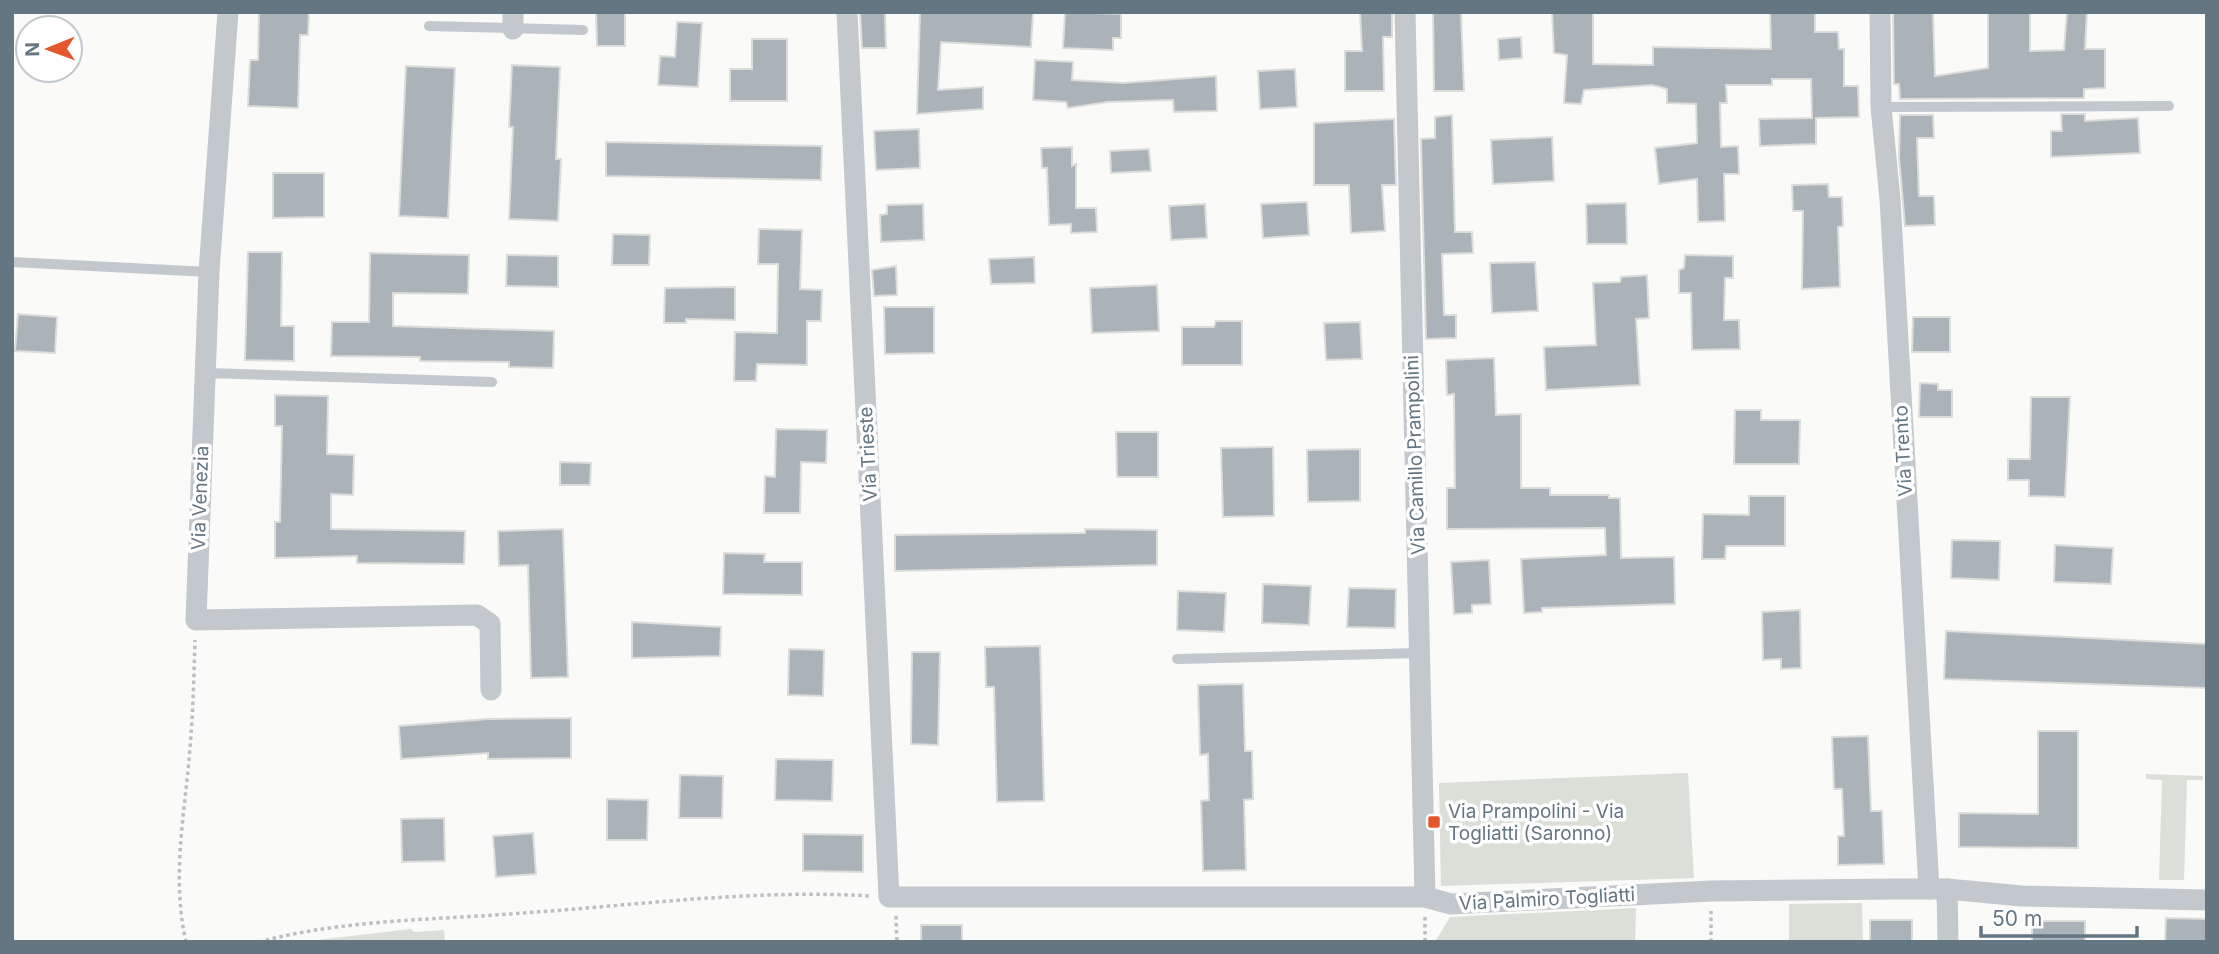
<svg xmlns="http://www.w3.org/2000/svg" width="2219" height="954" viewBox="0 0 2219 954" font-family="Inter,sans-serif">
  <style>
    .green { fill: #dadfd7 }
    .building { fill: #aab3b9; stroke: #dcdcda; stroke-width: 2 }
    .lines { fill: none; stroke-linecap: round; stroke-linejoin: round }
    .path { stroke: #bbbfc2; stroke-width: 3.5; stroke-dasharray: 3.5 3.5; stroke-linecap: butt }
    .lane { stroke: #c3c8cc; stroke-width: 10 }
    .street { stroke: #c3c8cc; stroke-width: 21 }
    .poi-dot { fill: #e4572e; stroke: #fff; stroke-width: 2.5 }
    .labels { text-anchor: middle; dominant-baseline: central; stroke-width: 7; stroke-linejoin: round; paint-order: stroke }
    .street-label { font-size: 19px; fill: #657683; stroke: #fff }
    .poi-label { font-size: 19px; fill: #657683; stroke: #fff; text-anchor: start }
  </style>
  <rect width="100%" height="100%" fill="#fafaf8"/>
  <!-- green -->
  <g class="green">
    <path d="M1688,773L1694,878L1441,886L1439,783Z"/>
    <path d="M2146,774L2203,776V780H2187L2184,880H2159L2162,780L2146,779Z"/>
    <path d="M1862,903L1863,942H1789V904Z"/>
    <path d="M1636,908L1635,942H1435L1450,917Z"/>
    <path d="M411,929L414,932L444,930L445,942H300Z"/>
  </g>
  <!-- building -->
  <g class="building">
    <path d="M259,12H309L308,35H300L298,108L248,106L250,60H258Z"/>
    <path d="M596,12H625V46H597Z"/>
    <path d="M860,12H885L886,48H862Z"/>
    <path d="M920,12H1033L1031,47L941,42L938,90L983,87V109L917,114Z"/>
    <path d="M1065,12L1121,14V38H1113V50L1063,48Z"/>
    <path d="M1360,12H1392V37H1383L1384,91H1345V51H1362Z"/>
    <path d="M1433,12H1461L1464,91H1434Z"/>
    <path d="M1552,12H1593V64L1653,65V47L1771,49L1770,12H1815V32H1838L1839,49H1844V86H1858L1859,117L1816,118V144L1760,146L1759,119L1812,118L1811,79H1772V85H1726L1727,103H1720L1721,147L1738,146L1739,174H1724L1725,221L1698,222L1697,179L1659,184L1655,148L1697,143L1696,104L1667,103V89L1652,85L1584,90L1581,104L1564,103L1567,55L1554,53Z"/>
    <path d="M1893,12H1933L1935,76L1988,68V12H2030V51L2064,50L2067,12H2087L2085,49H2105V88L2084,89V98L1900,99L1899,84H1894Z"/>
    <path d="M677,22L702,23L698,87L658,85L660,56L675,57Z"/>
    <path d="M1521,37L1522,58L1499,60L1498,39Z"/>
    <path d="M752,39H787V101H730V69H752Z"/>
    <path d="M1035,60L1073,62L1072,80L1123,83L1216,76L1217,111L1174,112L1173,100L1108,102L1068,108L1066,102L1033,100Z"/>
    <path d="M512,65L560,67L556,159H561L558,221L509,219L513,127H509Z"/>
    <path d="M406,66L455,68L448,218L399,216Z"/>
    <path d="M1295,69L1297,107L1260,109L1258,71Z"/>
    <path d="M2061,114H2085V121L2138,118L2140,153L2051,157V131H2062Z"/>
    <path d="M1452,115L1455,232H1472L1473,253L1442,254L1444,315H1456V338L1426,339L1421,139L1435,138V117Z"/>
    <path d="M1900,115H1933L1934,138H1917L1919,196H1934L1935,225L1905,226L1899,157Z"/>
    <path d="M1394,119L1396,185H1382L1385,231L1351,233L1349,185H1314V123Z"/>
    <path d="M919,129L920,168L876,170L874,131Z"/>
    <path d="M1552,137L1554,181L1493,184L1491,140Z"/>
    <path d="M606,142L822,146L821,180L606,176Z"/>
    <path d="M1072,147V166L1076,164V208H1096L1097,232L1071,233V224L1049,225L1047,168H1042L1041,148Z"/>
    <path d="M1149,149L1151,171L1111,173L1110,151Z"/>
    <path d="M273,173H324V217L273,218Z"/>
    <path d="M1828,184L1829,197H1842L1843,226L1838,227L1840,287L1802,289L1803,211H1793L1792,185Z"/>
    <path d="M1307,202L1309,235L1263,238L1261,204Z"/>
    <path d="M1626,203L1627,244H1587L1586,204Z"/>
    <path d="M923,204L924,240L881,242L880,215L887,214V205Z"/>
    <path d="M1205,204L1207,238L1171,240L1169,206Z"/>
    <path d="M759,229L802,230L800,289L822,290L821,321H807V365L757,364L756,381H734L735,332L777,333L778,264H758Z"/>
    <path d="M613,234L650,235L649,265H612Z"/>
    <path d="M248,252H282L281,326H294V361L245,360Z"/>
    <path d="M370,253L469,255L468,294L393,293V326L554,331L553,368L509,367V362L420,361V357L331,356L332,322H369Z"/>
    <path d="M507,255L558,256V287L506,286Z"/>
    <path d="M1685,255L1733,256V278H1725L1724,320H1739L1740,349L1692,350L1691,293H1679V270L1684,268Z"/>
    <path d="M1034,257L1035,283L991,284L989,259Z"/>
    <path d="M1535,262L1538,311L1492,313L1490,263Z"/>
    <path d="M896,266L897,295L874,296L872,270Z"/>
    <path d="M1647,275L1649,318L1636,319L1640,385L1546,390L1544,347L1596,345L1593,283L1620,282L1621,277Z"/>
    <path d="M1157,285L1159,331L1092,333L1090,288Z"/>
    <path d="M735,287V320L686,319V323H664L665,288Z"/>
    <path d="M884,307H934V353L885,354Z"/>
    <path d="M18,314L57,317L55,353L15,351Z"/>
    <path d="M1913,317H1950V352H1912Z"/>
    <path d="M1216,321H1242V365H1182V327H1214Z"/>
    <path d="M1360,322L1362,359L1326,360L1324,323Z"/>
    <path d="M1494,358L1496,415L1521,414V488H1550V495H1609V498H1620L1621,558L1674,557L1675,604L1542,608V612L1524,613L1521,559L1606,555L1605,528L1447,529V488H1455L1454,394L1447,395L1446,360Z"/>
    <path d="M1920,383L1938,384V390H1952V417H1919Z"/>
    <path d="M275,395L328,396L327,454L354,455L353,495L331,494V529L465,531L464,564L357,563V556L275,558V522H280L282,426H275Z"/>
    <path d="M2031,397H2070L2065,497L2029,496V480H2008V459H2030Z"/>
    <path d="M1735,410H1761V420H1800L1799,464H1734Z"/>
    <path d="M776,429L827,430L826,463L801,462L800,513H764L765,476L775,477Z"/>
    <path d="M1116,432H1158V477H1117Z"/>
    <path d="M1273,447L1274,516L1223,517L1221,448Z"/>
    <path d="M1360,449V501L1308,502L1307,450Z"/>
    <path d="M560,462L591,463L590,485H560Z"/>
    <path d="M1749,496H1785V546H1726L1725,559H1702L1703,514L1749,515Z"/>
    <path d="M563,529L568,677L531,678L528,565L499,566L498,531Z"/>
    <path d="M1085,529L1157,530V565L895,571V535L1085,533Z"/>
    <path d="M1952,540L2000,541L1999,580L1951,578Z"/>
    <path d="M2055,545L2113,548L2111,584L2054,582Z"/>
    <path d="M724,553L765,554L764,562H802V595L723,594Z"/>
    <path d="M1489,560L1491,604L1472,605V613L1454,614L1451,562Z"/>
    <path d="M1263,584L1311,586L1309,625L1262,623Z"/>
    <path d="M1349,588L1396,589L1395,628L1347,627Z"/>
    <path d="M1178,591L1226,593L1224,632L1177,630Z"/>
    <path d="M1800,610L1801,668L1781,669V659L1763,660L1762,612Z"/>
    <path d="M632,622L721,627L720,656L632,658Z"/>
    <path d="M1946,631L2207,644V688L1944,679Z"/>
    <path d="M1040,646L1044,801L997,802L994,687H986L985,647Z"/>
    <path d="M789,649L824,650L823,696L788,695Z"/>
    <path d="M912,652H940L938,745L911,744Z"/>
    <path d="M1243,684L1245,751H1252L1253,799L1244,800L1246,870L1203,871L1201,801L1209,800L1208,754L1200,755L1198,685Z"/>
    <path d="M571,718V758L488,759V753L401,759L399,726L488,719Z"/>
    <path d="M2038,731H2078V848L1959,847V813L2038,814Z"/>
    <path d="M1868,736L1871,811H1882L1884,864L1838,865V836H1844L1842,789H1834L1832,737Z"/>
    <path d="M776,759L833,760L832,801L775,800Z"/>
    <path d="M680,775L723,776L722,818H679Z"/>
    <path d="M607,799L648,800L647,840H607Z"/>
    <path d="M444,818L445,861L402,862L401,819Z"/>
    <path d="M533,833L536,874L496,877L493,836Z"/>
    <path d="M803,834L863,835V872L803,871Z"/>
    <path d="M2166,918L2207,919V942H2165Z"/>
    <rect x="1870" y="920" width="42" height="22"/>
    <rect x="2032" y="921" width="53" height="21"/>
    <rect x="921" y="925" width="41" height="17"/>
  </g>
  <g class="lines">
    <!-- path -->
    <g class="path">
      <path d="M896,916L897,942"/>
      <path d="M1425,917V942"/>
      <path d="M186,942C171,876 185,814 190,748C193,712 194,676 195,640"/>
      <path d="M259,942C344,919 437,920 524,913C638,905 756,889 870,896"/>
      <path d="M1711,942V911"/>
    </g>
    <!-- lane -->
    <g class="lane">
      <path d="M429,26L583,30"/>
      <path d="M1881,107L2169,106"/>
      <path d="M12,262L209,272"/>
      <path d="M205,373L492,382"/>
      <path d="M1177,659L1421,653"/>
    </g>
    <!-- street -->
    <g class="street">
      <path d="M228,12L209,272L196,620L477,615L490,624L491,690"/>
      <path d="M847,12L889,897H1425L1451,904L1712,891L1896,889H1947L2022,896L2207,900"/>
      <path d="M1405,12L1425,897"/>
      <path d="M1880,12L1881,107L1890,199L1929,889"/>
      <path d="M513,29V12"/>
      <path d="M1947,889L1948,942"/>
    </g>
  </g>
  <!-- markers -->
  <rect class="poi-dot" x="1427" y="815" width="14" height="14" rx="3.5"/>
  <g class="labels">
    <!-- street labels -->
    <g class="street-label">
      <text transform="translate(1903 451) rotate(-93)">Via Trento</text>
      <text transform="translate(868 454) rotate(-93)">Via Trieste</text>
      <text transform="translate(1415 455) rotate(-92)">Via Camillo Prampolini</text>
      <text transform="translate(200 498) rotate(-88)">Via Venezia</text>
      <text transform="translate(1547 899) rotate(-3)">Via Palmiro Togliatti</text>
    </g>
    <!-- poi labels -->
    <g class="poi-label">
      <text x="1448" y="811">Via Prampolini - Via<tspan x="1448" dy="22">Togliatti (Saronno)</tspan></text>
    </g>
  </g>
  <!-- border -->
  <rect width="2219" height="954" fill="none" stroke="#657683" stroke-width="28"/>
  <!-- north arrow -->
  <g transform="translate(49 49) rotate(269)"><circle r="33" fill="#ffffff" stroke="#c1c8cd" stroke-width="2"/>
  <path d="M0-5L12 26L0 18L-12 26Z" fill="#e4572e"/>
  <text y="-10" font-size="19" font-weight="bold" text-anchor="middle" fill="#657683">N</text>
  </g>
  <!-- scale -->
  <path d="M1981 926v10h156v-10" fill="none" stroke="#657683" stroke-width="3.5"/>
  <text x="1992" y="926" font-size="21" fill="#657683" stroke="#ffffff" stroke-width="5" paint-order="stroke">50 m</text>
</svg>
